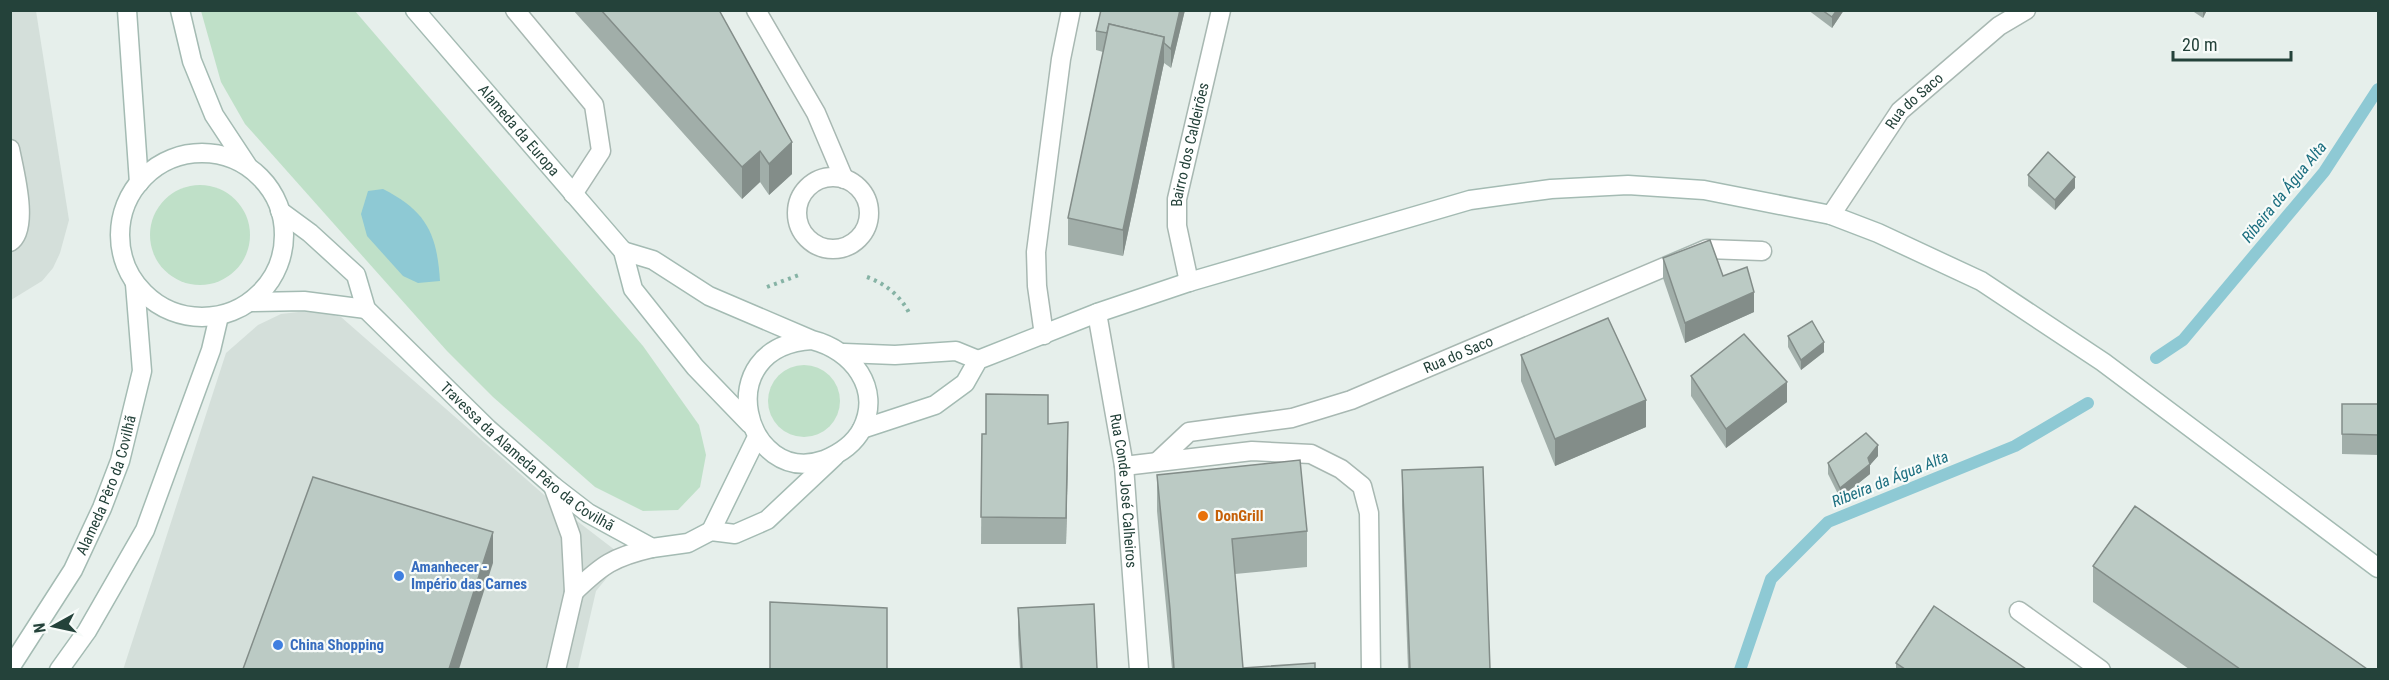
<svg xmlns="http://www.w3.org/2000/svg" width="2389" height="680" viewBox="0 0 2389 680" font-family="'Roboto Condensed',sans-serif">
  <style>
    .built { fill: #d4dfda }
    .green { fill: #bfe0c8 }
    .water { fill: #8ec9d4 }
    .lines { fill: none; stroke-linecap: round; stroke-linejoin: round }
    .stream { stroke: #8ec9d4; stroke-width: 12 }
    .lane-casing { stroke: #a8b8b2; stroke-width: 21 }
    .street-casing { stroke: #a8b8b2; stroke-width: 21 }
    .secondary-casing { stroke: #a4bbb3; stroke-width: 21 }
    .path { stroke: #86b3a5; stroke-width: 4; stroke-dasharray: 3 4.5; stroke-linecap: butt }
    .lane { stroke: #fff; stroke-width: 18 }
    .street { stroke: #fff; stroke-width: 18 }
    .secondary { stroke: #fff; stroke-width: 18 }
    .wall { fill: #a1aea9 }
    .shaded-wall { fill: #838d89 }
    .building { fill: #bbcac4; stroke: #838d89; stroke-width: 1.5 }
    .food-dot { fill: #e8710a; stroke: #f7fbf9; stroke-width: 2 }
    .shop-dot { fill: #3f7fe0; stroke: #f7fbf9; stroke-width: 2 }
    .labels { text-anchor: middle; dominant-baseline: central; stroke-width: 4.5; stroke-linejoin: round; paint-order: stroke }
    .street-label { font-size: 15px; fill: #24423a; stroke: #f7fbf9 }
    .food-label { font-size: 15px; font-weight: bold; fill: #c56008; stroke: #f7fbf9; text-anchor: start }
    .shop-label { font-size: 15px; font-weight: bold; fill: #366cbe; stroke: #f7fbf9; text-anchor: start }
    .water-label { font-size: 16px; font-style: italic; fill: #1c6f80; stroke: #f7fbf9 }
  </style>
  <rect width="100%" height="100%" fill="#e6efeb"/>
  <!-- built -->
  <g class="built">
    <path d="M11,11H36L69,220L60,253L53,268L42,281L11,300Z"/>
    <path d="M316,310L341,317L551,501L624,557L596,591L578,669L123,670L226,353L258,325L281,314Z"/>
  </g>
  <!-- green -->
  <g class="green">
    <path d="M201,11H355L643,346L699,425L706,455L700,487L678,510L643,511L595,487L493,397L447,351L245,124L221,82Z"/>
    <circle cx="200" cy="235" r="50"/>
    <circle cx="804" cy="401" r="36"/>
  </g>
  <!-- water -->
  <path class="water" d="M383,189C426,211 437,233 440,281L418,283L403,276L367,236L361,214L368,191Z"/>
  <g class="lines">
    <!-- stream -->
    <g class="stream">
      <path d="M2156,358L2183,340L2324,172L2378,89"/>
      <path d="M1740,670L1771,579L1828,522L2015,446L2088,403"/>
    </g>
    <defs>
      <g id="lane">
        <path d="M10,149C14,170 30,229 10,242"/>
        <path d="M1044,335L1037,286L1036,252L1061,59L1071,10"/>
        <path d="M553,486L571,536L574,592L556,670"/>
        <path d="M574,592C602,565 613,557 652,548"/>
      </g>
      <g id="street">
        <path d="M515,10L594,105L601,151L573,194"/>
        <path d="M756,10L816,113L844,179"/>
        <circle cx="833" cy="213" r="36"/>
        <path id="s1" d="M1831,215L1900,111L1999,26L2026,10"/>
        <path id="s2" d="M1189,282L1177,226V199L1221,10"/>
        <path id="s3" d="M1097,313L1124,466L1139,670"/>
        <path id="s4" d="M1157,462L1189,432L1292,418L1351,400L1707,249L1762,251"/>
        <path d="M1124,466L1252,451L1311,454L1341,469L1362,486L1369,513L1371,670"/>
        <path d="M2019,611L2101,670"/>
      </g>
      <g id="secondary">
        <path d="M127,10L139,183"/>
        <path d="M180,10L192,61L214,115L247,165"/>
        <path id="s5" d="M415,10L623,251L633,289L695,367L750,424"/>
        <circle cx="202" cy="235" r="82"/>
        <path id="s6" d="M280,211L310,233L356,275L366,309L488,429L553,486L588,513L652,548L688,543L711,531L735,534L767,520L835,456"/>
        <path d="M623,251L653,260L709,296L812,340C852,350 882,388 862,429C854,444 839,454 824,460C745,488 707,346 812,340"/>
        <path d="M250,302L304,301L366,309"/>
        <path d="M844,353L895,355L956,351L978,360"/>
        <path d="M862,429L935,405L965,383L978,360L1097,313L1189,282L1470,200L1551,189L1628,185L1704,190L1831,215L1878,233L1981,281L2103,362L2378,568"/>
        <path d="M711,531L757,437"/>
        <path id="s7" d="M10,668L73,570L102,508L120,461L142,371L135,284"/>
        <path d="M59,670L87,631L145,530L211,350L219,316"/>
      </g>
    </defs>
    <!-- lane casing -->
    <use href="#lane" class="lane-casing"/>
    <!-- street casing -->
    <use href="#street" class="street-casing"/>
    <!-- secondary casing -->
    <use href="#secondary" class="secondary-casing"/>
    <!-- path -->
    <g class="path">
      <path d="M867,277C886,284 902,297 910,315"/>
      <path d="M767,287L799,275"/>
    </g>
    <!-- lane -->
    <use href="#lane" class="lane"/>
    <!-- street -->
    <use href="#street" class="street"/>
    <!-- secondary -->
    <use href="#secondary" class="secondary"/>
  </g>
  <!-- wall -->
  <g class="wall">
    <path d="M573,10H719L792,174L769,195L760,182L742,199Z"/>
    <path d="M1185,10L1171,68L1164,63L1123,256L1068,245V218L1103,52L1096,50V31Z"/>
    <path d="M1808,10H1844L1832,28Z"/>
    <path d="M2191,10H2207L2203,18Z"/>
    <path d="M2028,175L2075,188L2055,210L2028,186Z"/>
    <path d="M1663,258L1723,276L1754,312L1685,343L1663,278Z"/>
    <path d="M1788,336L1824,352L1801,370L1788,347Z"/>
    <path d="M1521,355L1646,427L1555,466L1521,381Z"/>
    <path d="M1691,376L1787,402L1726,448L1691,396Z"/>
    <path d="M2342,404H2379V455L2342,454Z"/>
    <path d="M1048,424L1068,449L1066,544H981L982,434Z"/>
    <path d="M1878,456L1870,465V474L1840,498L1828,474V463Z"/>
    <path d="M1402,470L1490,669H1408L1402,506Z"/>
    <path d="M1157,475L1307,531V567L1235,574L1243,668L1315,669H1172L1157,511Z"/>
    <path d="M2093,566L2367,669H2189L2093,602Z"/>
    <path d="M1018,608L1097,669H1020L1018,635Z"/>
    <path d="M1896,663L2026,669H1896Z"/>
  </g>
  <!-- shaded-wall -->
  <g class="shaded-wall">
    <path d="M1180,10H1185L1171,68V49Z"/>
    <path d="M1837,10H1844L1832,28V17Z"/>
    <path d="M2203,10H2207L2203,18Z"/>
    <path d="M1164,37V63L1123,256V230Z"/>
    <path d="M792,142V174L769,195V164Z"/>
    <path d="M760,151V182L742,199V167Z"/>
    <path d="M2075,177V188L2055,210V200Z"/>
    <path d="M1754,292V312L1685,343V323Z"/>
    <path d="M1824,342V352L1801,370V360Z"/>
    <path d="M1787,382V402L1726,448V429Z"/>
    <path d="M1646,400V427L1555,466V439Z"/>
    <path d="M1068,422V449L1066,544V518Z"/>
    <path d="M1878,445V456L1870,465V474L1840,498V488Z"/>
    <path d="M493,532V563L459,669H449Z"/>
  </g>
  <!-- building -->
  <g class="building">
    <path d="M601,10H719L792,142L769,164L760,151L742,167Z"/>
    <path d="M1101,10H1180L1171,49L1164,43V37L1109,24L1107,33L1096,31Z"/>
    <path d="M1822,10H1837L1832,17Z"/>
    <path d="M1109,24L1164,37L1123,230L1068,218Z"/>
    <path d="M2048,152L2075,177L2055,200L2028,175Z"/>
    <path d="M1710,240L1723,276L1747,267L1754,292L1685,323L1663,258Z"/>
    <path d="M1608,318L1646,400L1555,439L1521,355Z"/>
    <path d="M1812,321L1824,342L1801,360L1788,336Z"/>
    <path d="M1744,334L1787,382L1726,429L1691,376Z"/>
    <path d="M986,394L1048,395V424L1068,422L1066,518L981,517L982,434H986Z"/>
    <path d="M2342,404H2379V435L2342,434Z"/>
    <path d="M1866,433L1878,445L1868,458L1870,464L1840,488L1828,463Z"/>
    <path d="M1300,460L1307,531L1232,539L1243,668L1315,663V669H1174L1170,609L1157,475Z"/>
    <path d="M1483,467L1490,669H1410L1402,470Z"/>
    <path d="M313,477L493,532L449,669H243Z"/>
    <path d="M2135,506L2367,669H2240L2093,566Z"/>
    <path d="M770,602L887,608V669H770Z"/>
    <path d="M1094,604L1097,669H1022L1018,608Z"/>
    <path d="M1934,606L2026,669H1905L1896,663Z"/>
  </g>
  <!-- markers -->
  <circle class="food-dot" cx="1203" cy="516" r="6"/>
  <g class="shop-dot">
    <circle cx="399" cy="576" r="6"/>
    <circle cx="278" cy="645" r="6"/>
  </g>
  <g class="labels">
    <!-- street labels -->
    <g class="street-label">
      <text stroke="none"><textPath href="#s1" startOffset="142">Rua do Saco</textPath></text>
      <text stroke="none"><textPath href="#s5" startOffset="159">Alameda da Europa</textPath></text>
      <text stroke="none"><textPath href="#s2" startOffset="140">Bairro dos Caldeirões</textPath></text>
      <text stroke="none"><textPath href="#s4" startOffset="326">Rua do Saco</textPath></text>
      <text stroke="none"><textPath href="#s6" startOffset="354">Travessa da Alameda Pêro da Covilhã</textPath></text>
      <text stroke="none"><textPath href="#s7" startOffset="208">Alameda Pêro da Covilhã</textPath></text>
      <text stroke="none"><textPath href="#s3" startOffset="180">Rua Conde José Calheiros</textPath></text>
    </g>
    <!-- food labels -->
    <g class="food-label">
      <text x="1215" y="516">DonGrill</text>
    </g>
    <!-- shop labels -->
    <g class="shop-label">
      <text x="411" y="567">Amanhecer -<tspan x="411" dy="17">Império das Carnes</tspan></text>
      <text x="290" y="645">China Shopping</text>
    </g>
    <!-- water labels -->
    <g class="water-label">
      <text transform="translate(2284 192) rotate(-51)">Ribeira da Água Alta</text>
      <text transform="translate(1890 479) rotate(-22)">Ribeira da Água Alta</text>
    </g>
  </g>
  <!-- border -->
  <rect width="2389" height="680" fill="none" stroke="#24423a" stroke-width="24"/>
  <!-- north arrow -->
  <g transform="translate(54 626) rotate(262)" stroke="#f7fbf9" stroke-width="4.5" paint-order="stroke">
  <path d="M0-4.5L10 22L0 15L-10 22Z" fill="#24423a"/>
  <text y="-9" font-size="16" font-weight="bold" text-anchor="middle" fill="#24423a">N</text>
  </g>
  <!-- scale -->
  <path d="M2173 51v9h118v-9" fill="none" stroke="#24423a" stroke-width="3"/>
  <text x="2182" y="51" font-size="18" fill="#24423a" stroke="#f7fbf9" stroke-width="4.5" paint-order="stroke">20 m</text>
</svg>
